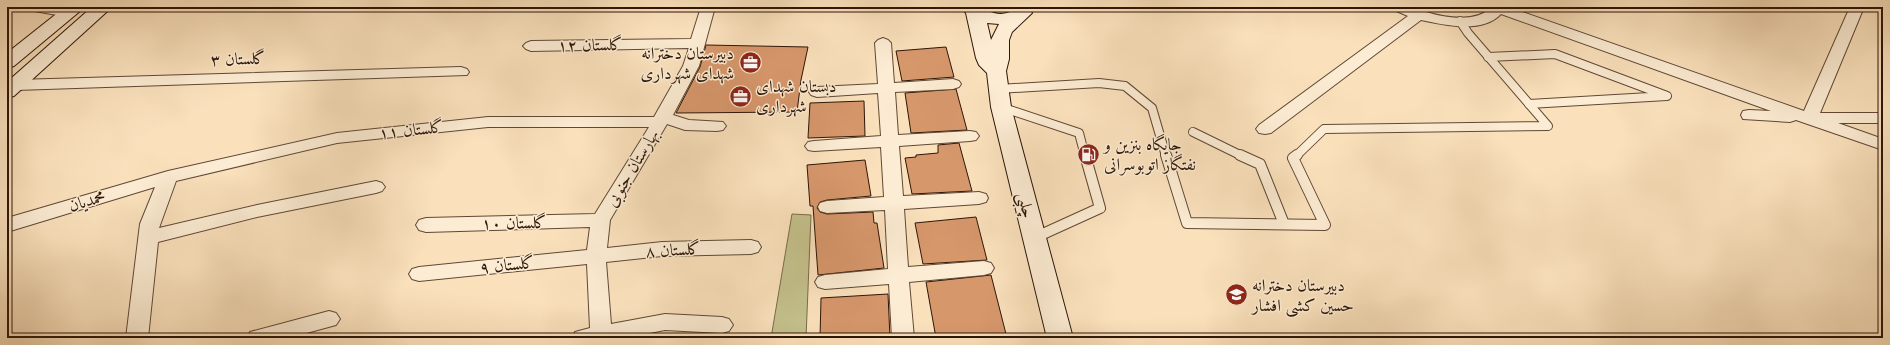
<svg xmlns="http://www.w3.org/2000/svg" width="1890" height="345" viewBox="0 0 1890 345" font-family="Cardo,Amiri,serif">
  <style>
    .green { fill: #c4c18c; stroke: #786b4a }
    .building { fill: #d6976b; stroke: #2d1508 }
    .lines { fill: none; stroke-linecap: round; stroke-linejoin: round }
    .lane-far1-casing { stroke: #604835; stroke-width: 10 }
    .lane-casing { stroke: #604835; stroke-width: 12 }
    .street-casing { stroke: #604835; stroke-width: 2 }
    .secondary-casing { stroke: #2d1508; stroke-width: 2 }
    .lane-far1 { stroke: #fcecd3; stroke-width: 8 }
    .lane { stroke: #fcecd3; stroke-width: 10 }
    .street { fill: #fcecd3; fill-rule: evenodd }
    .secondary { fill: #fcecd3; fill-rule: evenodd }
    .labels { text-anchor: middle; dominant-baseline: central; stroke-width: 3; stroke-linejoin: round; paint-order: stroke }
    .street-label { font-size: 17px; fill: #2d1508; stroke: #fcecd3 }
    .poi-label { font-size: 17px; fill: #2d1508; stroke: #fcecd3; text-anchor: start }
  </style>
  <rect width="100%" height="100%" fill="#fae1bc"/>
  <filter id="stains"><feTurbulence type="fractalNoise" baseFrequency=".005" numOctaves="4"/><feColorMatrix values="0 0 0 0 .2 0 0 0 0 .09 0 0 0 0 .02 0 0 0 .5 -.17"/></filter>
  <radialGradient id="worn" r=".72"><stop offset=".6" stop-color="#630" stop-opacity="0"/><stop offset="1" stop-color="#630" stop-opacity=".3"/></radialGradient>
  <!-- green -->
  <g class="green">
    <path d="M974,7H1023V9L1004,17Z"/>
    <path d="M792,214L811,215L806,338H771Z"/>
  </g>
  <!-- building -->
  <g class="building">
    <path d="M706,45L808,47L801,80L797,112L676,113L700,67Z"/>
    <path d="M946,47L954,77L902,81L896,51Z"/>
    <path d="M956,89L967,130L911,133L905,93Z"/>
    <path d="M864,101L865,136L808,138L810,103Z"/>
    <path d="M959,143L972,191L912,194L905,158L916,157V155L938,153V145Z"/>
    <path d="M865,160L871,196L827,200L820,202L817,208L820,212L827,214L873,212L874,223H877L884,268L818,275L813,206H810L807,165Z"/>
    <path d="M976,217L987,260L923,264L915,223Z"/>
    <path d="M991,275L1007,338H936L926,282Z"/>
    <path d="M888,294L890,338H820L821,298Z"/>
  </g>
  <g class="lines">
    <defs>
      <g id="lane-far1">
        <path d="M1488,57L1555,54L1667,96L1529,104"/>
        <path d="M999,89L1099,83L1125,86L1152,108L1166,156"/>
        <path d="M1001,107L1079,133L1085,156"/>
        <path d="M1193,132L1242,156"/>
        <path d="M1296,156L1324,129L1548,126L1468,33L1460,21"/>
      </g>
      <g id="lane">
        <path d="M1166,155L1187,223L1325,225L1293,158L1297,155"/>
        <path d="M1240,155L1260,164L1284,224"/>
        <path d="M1034,238L1100,208L1085,155"/>
      </g>
      <g id="street">
        <path d="M27,7H59L73,10L75,13L73,16L68,17L29,10Z"/>
        <path d="M701,7H715L699,66L673,115L689,120L723,122L726,126L723,130L717,131L685,130L667,124L610,220L607,248L662,242L751,240L758,242L761,247L758,252L751,254L662,256L606,262L611,324L665,314L722,317L729,319L733,325L729,331L722,333L665,330L624,338H572L575,332L590,328L587,264L419,281L412,279L409,274L412,269L419,267L587,250L590,227L426,232L419,230L416,225L419,220L426,218L595,214L649,127H488L337,143L176,181L159,228L257,205L376,181L382,183L385,187L382,191L376,193L257,217L158,242L148,338H126L140,224L155,187L7,232V218L168,171L337,133L488,117H654L683,66L689,48L531,51L526,49L523,46L526,43L531,41L691,39Z"/>
        <path d="M1392,7C1398,7 1405,6 1411,7C1416,8 1421,10 1426,12C1446,18 1476,23 1492,7H1508L1804,111L1850,7H1864L1820,113H1883V123H1838L1883,139V150L1796,120L1790,122L1743,119L1741,115L1743,111L1749,110L1771,111L1501,14C1482,34 1445,25 1421,20L1271,133L1265,134L1259,133L1256,129L1259,125L1408,16L1394,10Z"/>
        <path d="M883,38L888,40L891,43L894,83L953,79L959,81L961,84L959,87L953,89L895,92L898,135L970,131L976,132L979,136L976,140L970,141L899,146L903,196L979,192L986,194L988,198L986,202L979,204L904,209L908,267L984,261L991,263L994,268L991,273L984,275L909,282L914,338H892L889,284L825,289L818,287L815,282L818,277L825,275L888,269L885,210L827,213L820,211L818,207L820,203L827,201L884,197L881,147L814,151L808,150L805,146L808,142L814,141L881,136L878,93L817,97L811,95L809,92L811,89L817,87L878,84L875,43L878,40Z"/>
        <path d="M461,67L467,69L469,72L467,75L16,90L10,88L8,85L10,82L16,80Z"/>
        <path d="M329,311L336,313L340,319L336,325L288,338H247L250,332Z"/>
      </g>
      <g id="secondary">
        <path d="M65,7H85L14,66L7,68V53Z"/>
        <path d="M92,7H112L14,96L7,98V82Z"/>
        <path d="M961,7C967,7 975,5 980,7C988,10 992,14 1001,14C1012,13 1019,7 1029,9L1032,13L1012,32L1009,40V59L1006,71L1011,107L1073,338H1047L991,107L987,73L979,65L976,58L966,13ZM987,23L999,24L991,40Z"/>
      </g>
    </defs>
    <!-- lane-far1 casing -->
    <use href="#lane-far1" class="lane-far1-casing"/>
    <!-- lane casing -->
    <use href="#lane" class="lane-casing"/>
    <!-- street casing -->
    <use href="#street" class="street-casing"/>
    <!-- secondary casing -->
    <use href="#secondary" class="secondary-casing"/>
    <!-- lane-far1 -->
    <use href="#lane-far1" class="lane-far1"/>
    <!-- lane -->
    <use href="#lane" class="lane"/>
    <!-- street -->
    <use href="#street" class="street"/>
    <!-- secondary -->
    <use href="#secondary" class="secondary"/>
  </g>
  <!-- icons -->
  <defs>
    <symbol id="office-disc" viewBox="-11 -11 22 22"><circle r="9.5" fill="#8f2418" stroke="#fcecd3"/><path d="M-6-3h4V-5.5h4V-3h4V5H-6ZM-1-4.5V-3h2v-1.5ZM-6 0V1H6V0Z" fill="#fff"/></symbol>
    <symbol id="fuel-disc" viewBox="-11 -11 22 22"><circle r="9.5" fill="#8f2418" stroke="#fcecd3"/><path d="M-5.5-6h7V0h2V4h1.3V-2.5L3-4.5l.8-.8L6-3V5H2.5V1h-1V6h-7ZM-4.2-4.7v3.2H.2V-4.7Z" fill="#fff"/></symbol>
    <symbol id="school-disc" viewBox="-11 -11 22 22"><circle r="9.5" fill="#8f2418" stroke="#fcecd3"/><path d="M0-5L7-2L0 1L-7-2ZM-4 1L0 2.5L4 1V4Q0 6-4 4Z" fill="#fff"/></symbol>
  </defs>
  <g fill-rule="evenodd">
    <use href="#office-disc" x="738" y="50" width="25" height="25"/>
    <use href="#office-disc" x="728" y="84" width="25" height="25"/>
    <use href="#fuel-disc" x="1076" y="142" width="25" height="25"/>
    <use href="#school-disc" x="1224" y="282" width="25" height="25"/>
  </g>
  <g class="labels">
    <!-- street labels -->
    <g class="street-label">
      <text transform="translate(590 45) rotate(-1)">گلستان ۱۲</text>
      <text transform="translate(238 59) rotate(-2)">گلستان ۳</text>
      <text transform="translate(411 130) rotate(-6)">گلستان ۱۱</text>
      <text transform="translate(632 168) rotate(-59)">بهارستان جنوبی</text>
      <text transform="translate(87 201) rotate(-16)">محمدیان</text>
      <text transform="translate(1026 205) rotate(76)">چلبی</text>
      <text transform="translate(514 223) rotate(-1)">گلستان ۱۰</text>
      <text transform="translate(673 250) rotate(-3)">گلستان ۸</text>
      <text transform="translate(507 265) rotate(-6)">گلستان ۹</text>
    </g>
    <!-- poi labels -->
    <g class="poi-label">
      <text x="734" y="53" text-anchor="end">دبیرستان دخترانه<tspan x="734" dy="20">شهدای شهرداری</tspan></text>
      <text x="756" y="86">دبستان شهدای<tspan x="756" dy="20">شهرداری</tspan></text>
      <text x="1104" y="144">جایگاه بنزین و<tspan x="1104" dy="20">نفتگاز اتوبوسرانی</tspan></text>
      <text x="1252" y="285">دبیرستان دخترانه<tspan x="1252" dy="20">حسین کشی افشار</tspan></text>
    </g>
  </g>
  <!-- margin -->
  <rect width="1890" height="345" fill="none" stroke="#fae1bc" stroke-width="24"/>
  <rect x="8" y="8" width="1874" height="329" fill="none" stroke="#2d1508" stroke-width="2"/>
  <rect x="12" y="12" width="1866" height="321" fill="none" stroke="#2d1508"/>
  <rect width="100%" height="100%" filter="url(#stains)"/>
  <rect width="100%" height="100%" fill="url(#worn)"/>
</svg>
